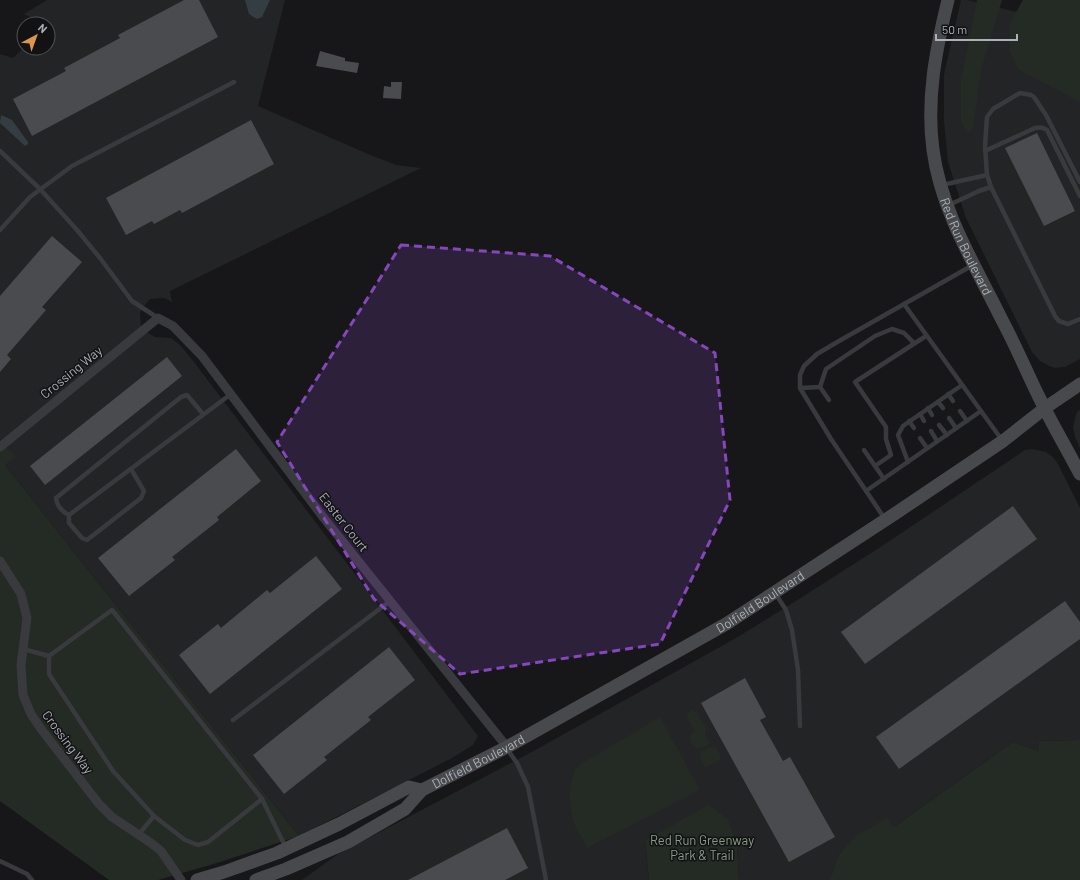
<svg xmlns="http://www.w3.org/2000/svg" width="1080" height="880" viewBox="0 0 1080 880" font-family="Barlow,sans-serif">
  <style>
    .built { fill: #232426 }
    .green { fill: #242a24 }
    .water { fill: #343e42 }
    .building { fill: #494b4e }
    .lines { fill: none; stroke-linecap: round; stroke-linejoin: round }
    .service { stroke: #393a3d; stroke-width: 4.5 }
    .minor { stroke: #393a3d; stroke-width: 9 }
    .secondary { stroke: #47494d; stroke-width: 13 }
    .marked { fill: #8547bd; fill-opacity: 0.2; stroke: #8547bd; stroke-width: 3; stroke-dasharray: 8 5; stroke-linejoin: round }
    .labels { text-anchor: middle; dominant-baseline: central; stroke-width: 3; stroke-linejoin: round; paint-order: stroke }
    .street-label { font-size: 13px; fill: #abb1b7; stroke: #121214 }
    .park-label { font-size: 13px; fill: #879f85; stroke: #121214 }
  </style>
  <rect width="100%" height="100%" fill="#171719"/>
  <!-- built -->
  <g class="built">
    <path d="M47,0H285L258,106L368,154L396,165L421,168L170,291L172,302L164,298L150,299L144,306L140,313L141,325L148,333L155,337L171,338L180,345L194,362L478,736L473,745L452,758L299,836L5,465L0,442V54L13,58L24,47L48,48V24H44L24,14Z"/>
    <path d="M961,0H967L1080,27V359L1065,367L1055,368L1047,365L1040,361L1032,352L966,218L948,162L944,122V74Z"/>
    <path d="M1080,410V448L1075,437L1073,427L1075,419L1077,412Z"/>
    <path d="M1032,449L1046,452L1053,457L1058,464L1080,508V740L1040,741L1038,751L1013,742L894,827L830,880H739L737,846L645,840L649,880H302L338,854L530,753L736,638L799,599L882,546L1025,450Z"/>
  </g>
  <!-- green -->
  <g class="green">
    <path d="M977,0H1002L982,67L973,128L969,133L961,122V80Z"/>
    <path d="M1023,0H1080V101L1076,100L1019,70L1010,52L1009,24Z"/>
    <path d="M0,442L16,456L5,465L299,836L217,863L158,880H109L0,801Z"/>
    <path d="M691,710L696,712L706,727L705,735L709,741V744C699,751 696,749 689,740L690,736L695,731L686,716Z"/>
    <path d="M660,717L700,790L587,848C575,826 569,818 570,792C571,782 572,774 578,766Z"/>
    <path d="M1080,740V880H830L839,855L856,836L887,818L894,827L1013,742L1038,751L1039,741Z"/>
    <path d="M711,747L717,749L721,757L720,760L707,767L704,766L699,755L701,752Z"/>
    <path d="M709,805L728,819L737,846L739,880H649L645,840Z"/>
  </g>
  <!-- water -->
  <g class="water">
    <path d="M245,0H270L262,17L257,19L249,14Z"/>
    <path d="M1,115L12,120L28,142V144L25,146L0,123Z"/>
  </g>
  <!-- building -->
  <g class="building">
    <path d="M184,0H199L218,37L32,136L13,99L66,71L64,68L120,38L118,35Z"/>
    <path d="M320,51L345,58V61L359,63L357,73L316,66Z"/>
    <path d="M391,82H402L401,99L383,98L384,86L391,87Z"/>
    <path d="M251,120L274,164L182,213L180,210L154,224L152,221L126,235L106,198Z"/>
    <path d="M1037,133L1075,211L1044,226L1005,148Z"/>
    <path d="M52,236L82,262L42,307L46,310L7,355L11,359L0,372V296Z"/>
    <path d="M167,357L182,376L45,485L30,466Z"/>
    <path d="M236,449L261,481L217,517L219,520L172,557L175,560L129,596L98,558Z"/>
    <path d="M1013,506L1037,539L865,664L841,632Z"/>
    <path d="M316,556L342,589L210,694L179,655L218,624L221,628L267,590L270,593Z"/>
    <path d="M1065,601L1080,622V639L899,769L876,737Z"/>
    <path d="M389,647L415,680L368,717L371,720L324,757L327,760L284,794L253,755Z"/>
    <path d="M745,678L766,717L760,720L783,761L790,757L835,837L789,862L701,703Z"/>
    <path d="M507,828L528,868L505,880H408Z"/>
  </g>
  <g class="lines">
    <!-- service -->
    <g class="service">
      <path d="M0,151L40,189L77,230L100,258L132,301L158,318"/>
      <path d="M985,151L1035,128C1040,127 1042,127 1047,130L1080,196"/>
      <path d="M1080,182L1046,115L1034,97L1031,95L1020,93L993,109L987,117L985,146L987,175L991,187L1055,316L1059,321L1068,324L1080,319"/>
      <path d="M942,185L987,175"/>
      <path d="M949,205L979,191L991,187"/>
      <path d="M0,230L30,197L72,166L234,82"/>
      <path d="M904,304L981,411"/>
      <path d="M820,387L826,369L875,336L892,329L904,333L914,343"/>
      <path d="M820,387L829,400"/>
      <path d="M800,388L820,387"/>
      <path d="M948,394L953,401"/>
      <path d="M938,402L943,408"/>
      <path d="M928,408L932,415"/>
      <path d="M960,411L967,421"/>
      <path d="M203,414L187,395L181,397L56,498C57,506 63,512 69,515L231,394"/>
      <path d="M920,414L924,421"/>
      <path d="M949,418L956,428"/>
      <path d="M909,421L914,428"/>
      <path d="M939,425L947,435"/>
      <path d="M931,431L937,441"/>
      <path d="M920,438L927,448"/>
      <path d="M864,450L884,479"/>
      <path d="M908,462L898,435L903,426L962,385"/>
      <path d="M875,466L891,455L886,439V427L855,382L926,336"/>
      <path d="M866,491L981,411L1002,440"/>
      <path d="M69,515V523L82,538L87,540L141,498L144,491L131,469"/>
      <path d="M885,519L831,439L800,388V375L804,366L817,354L839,341L973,265"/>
      <path d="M775,593L786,610L792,630L798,670L800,726"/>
      <path d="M23,649L49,656L112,610L262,799L286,848"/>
      <path d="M49,656V674L113,771L154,816L185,840L198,845L208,842L262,799"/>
      <path d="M233,720L390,601"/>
      <path d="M507,749L517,763L528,787L546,880"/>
      <path d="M139,834L154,816"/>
      <path d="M0,861L27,874L32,880"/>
    </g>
    <!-- minor -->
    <g class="minor">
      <path d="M0,447L158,318L173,326L202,356L323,517L507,747"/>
      <path d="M0,561L21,594L27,618L21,665L23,695L31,714L41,729L99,804L112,817L151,843L161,851L181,880"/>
    </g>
    <!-- secondary -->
    <g class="secondary">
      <path id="s1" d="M948,0C936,49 926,99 933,150C941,211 975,265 1002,320C1016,346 1027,373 1040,399C1052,424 1067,449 1080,474"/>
      <path d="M197,880L224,872L277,853L339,824L409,787L422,790"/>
      <path id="s2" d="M256,880L286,869L348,842L405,809L422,790L507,747L726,624L896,513L1003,441L1045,408L1080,384"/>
    </g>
  </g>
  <!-- marked area -->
  <path class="marked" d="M401,245L550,256L715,353L730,500L660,644L460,674L374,599L277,442Z"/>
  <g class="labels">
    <!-- street labels -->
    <g class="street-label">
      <text stroke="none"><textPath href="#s1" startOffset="254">Red Run Boulevard</textPath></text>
      <text transform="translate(71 372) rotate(-39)">Crossing Way</text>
      <text transform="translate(344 522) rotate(52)">Easter Court</text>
      <text stroke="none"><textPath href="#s2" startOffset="578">Dolfield Boulevard</textPath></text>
      <text transform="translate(68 742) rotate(53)">Crossing Way</text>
      <text stroke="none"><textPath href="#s2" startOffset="254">Dolfield Boulevard</textPath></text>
    </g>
    <!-- park labels -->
    <g class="park-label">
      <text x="702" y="840">Red Run Greenway<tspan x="702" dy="15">Park &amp; Trail</tspan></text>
    </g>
  </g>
  <!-- north arrow -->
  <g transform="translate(36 36) rotate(41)"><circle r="19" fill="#121214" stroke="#4f5255"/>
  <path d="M0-3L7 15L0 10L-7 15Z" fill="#db954d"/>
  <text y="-6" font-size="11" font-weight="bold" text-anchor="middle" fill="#abb1b7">N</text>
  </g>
  <!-- scale -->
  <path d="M936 34v6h81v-6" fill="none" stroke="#abb1b7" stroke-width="2"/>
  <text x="942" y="34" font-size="12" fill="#abb1b7" stroke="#121214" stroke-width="3" paint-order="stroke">50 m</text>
</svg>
